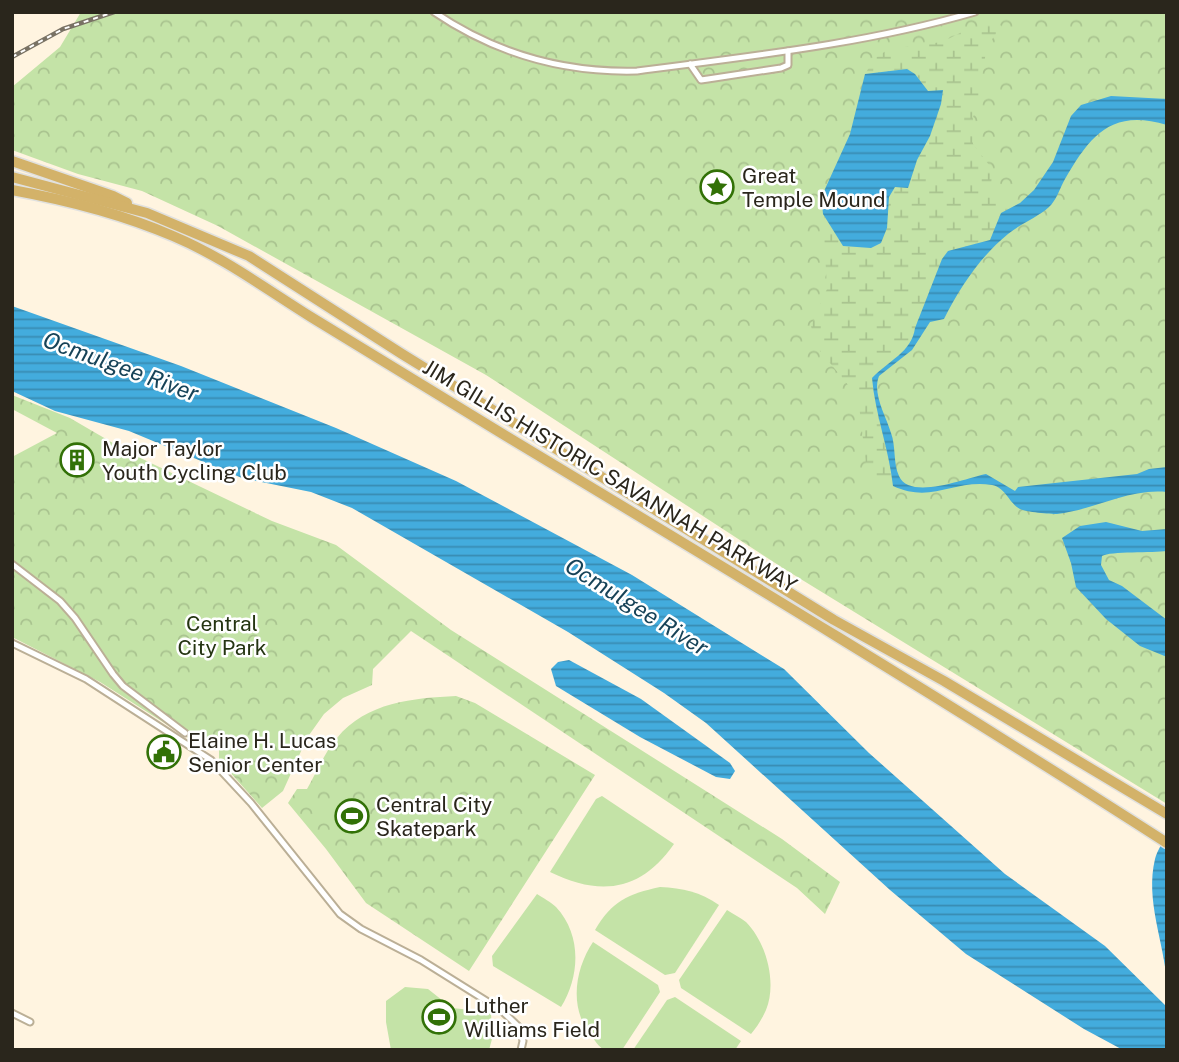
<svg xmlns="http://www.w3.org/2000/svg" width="1179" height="1062" viewBox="0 0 1179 1062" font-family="'Public Sans',sans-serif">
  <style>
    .grass { fill: #c4e3a7 }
    .forest { fill: url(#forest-crowns) }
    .wetland { fill: url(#wetland-marsh) }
    .water { fill: url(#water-rules) }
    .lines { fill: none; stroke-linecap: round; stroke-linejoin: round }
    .street-casing { stroke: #bbaf96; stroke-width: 9 }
    .highway-casing { stroke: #e1e1df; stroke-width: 13 }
    .street { stroke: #fff; stroke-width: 5 }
    .highway { stroke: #d3b269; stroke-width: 10 }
    .rail-casing { stroke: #797264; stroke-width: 4.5 }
    .rail { stroke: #fff; stroke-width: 2; stroke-dasharray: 5; stroke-linecap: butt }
    .labels { text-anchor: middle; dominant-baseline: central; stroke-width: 5; stroke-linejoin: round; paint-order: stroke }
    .poi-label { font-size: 21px; fill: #2a261c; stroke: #fff; text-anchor: start }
    .street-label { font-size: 21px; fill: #2a261c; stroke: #fff }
    .park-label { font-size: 21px; fill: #253512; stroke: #fff }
    .water-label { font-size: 23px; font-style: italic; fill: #174358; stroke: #fff }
  </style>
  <defs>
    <pattern id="forest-crowns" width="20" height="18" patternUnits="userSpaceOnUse" patternTransform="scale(1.75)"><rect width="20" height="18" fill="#c4e3a7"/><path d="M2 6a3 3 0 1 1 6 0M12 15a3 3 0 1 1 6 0" fill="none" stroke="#a9c38f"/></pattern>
    <pattern id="wetland-marsh" width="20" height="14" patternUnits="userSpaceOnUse" patternTransform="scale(1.75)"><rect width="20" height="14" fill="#c4e3a7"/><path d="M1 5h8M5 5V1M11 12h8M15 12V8" fill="none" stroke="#a9c38f"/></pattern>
    <pattern id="water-rules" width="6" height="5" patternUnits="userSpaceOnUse" patternTransform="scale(1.75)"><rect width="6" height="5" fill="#43acdd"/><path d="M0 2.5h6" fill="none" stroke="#388cb2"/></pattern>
  </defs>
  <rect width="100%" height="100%" fill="#fff4e0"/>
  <!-- grass -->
  <g class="grass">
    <path d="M602,796L674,844C641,891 601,897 550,872L596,799Z"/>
    <path d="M660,887C683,888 700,892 719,905L675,973L665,975L595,930C612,901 628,894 660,887Z"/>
    <path d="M537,894C543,898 551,902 556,907C582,935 580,976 561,1007L493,966L492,956Z"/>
    <path d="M727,910C733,914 741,918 746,922C767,943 777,984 766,1010C762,1019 757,1027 751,1034L681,988L679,980Z"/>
    <path d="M593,942L658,985L660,992L622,1050C617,1050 610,1051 605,1050C599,1048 594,1039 590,1034C569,1007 575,969 593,942Z"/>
    <path d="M405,987L428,989L452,1008L491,1012L492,1039L489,1050H391L386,1022V1001Z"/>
    <path d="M675,997L741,1041L735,1050H633L667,1000Z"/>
  </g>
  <!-- forest -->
  <g class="forest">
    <path d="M81,12H1167V804L786,570L486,375L218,226L142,191L78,174L12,150V87L60,47Z"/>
    <path d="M12,395L70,418L130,453L272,521L336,545L451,630L782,839L840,882L825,914L797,888L411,631L373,669L372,685L343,698L324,714L307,738L283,791L262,808L219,760V748L215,742L205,739L196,743L100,682L12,637V457L57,433L12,409Z"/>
    <path d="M456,696L475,703L595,775L469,971L366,903L326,849L288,803L297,789H307C317,772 324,753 337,738C366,702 414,698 456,696Z"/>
  </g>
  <!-- wetland -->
  <path class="wetland" d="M994,23L1002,26L987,46L980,87L981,100L973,117V144L992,169L991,188L998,196L1006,211L1001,214L990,240L948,251L942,259L915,328C912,352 889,362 872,378C874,414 889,449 893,486L877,485L867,473L858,397L816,346L811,326L827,289L823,214L843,246L871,248L887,228L889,197L895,187L908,188L917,160L930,136L928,91L915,74L907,69L865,74L875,58L889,49L942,42L962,32Z"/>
  <!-- water -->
  <g class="water">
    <path d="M907,69L915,74L928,91L943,90L941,104L930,136L917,160L908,188L895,187L889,197L887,228L881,243L871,248L843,246L823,214L822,204L825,189L850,134L865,74Z"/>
    <path d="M1111,96L1167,99V125C1111,108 1090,136 1065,179C1060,188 1056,201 1049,207C1038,217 1020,224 1008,234C980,257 960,287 944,319L930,322L912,350L879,376C872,394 886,416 891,433C896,446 893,463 899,476C910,501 966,478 986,474L1015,491L1018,487L1137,474L1149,469L1167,467V492C1129,488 1094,510 1057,514C1051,514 1025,512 1020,509C1009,503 1005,487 992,485C954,479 932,504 893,486C889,449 875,414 872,378C888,361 912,352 915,328L942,259L948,251L990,240L1001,213L1020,203L1034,190L1053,162L1071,116L1081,105Z"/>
    <path d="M12,306L181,366L336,428L456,481L632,575L784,669L869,753L1005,874L1105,946L1167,1007V1050H1123L1084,1029L966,954L890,890L706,723L664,693L568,632L352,508L311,492L242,478L129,431L55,411L12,391Z"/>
    <path d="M1106,522L1142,531L1167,529V551C1153,553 1110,551 1102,556L1101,565L1109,580L1122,586L1167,620V657L1140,646L1106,619L1076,587L1071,563L1062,538L1080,526Z"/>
    <path d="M569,660L641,699L730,763L735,771L730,779L716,777L640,737L556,686L551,669L558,662Z"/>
    <path d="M1167,834V983C1164,942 1145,900 1155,859C1157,851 1163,842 1167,834Z"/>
  </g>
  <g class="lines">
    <defs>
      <g id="street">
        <path d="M434,12C496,54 562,73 637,71C751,56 865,44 975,12"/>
        <path d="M690,64L701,80L708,79L781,68L788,65V51"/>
        <path d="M12,564L60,601L75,618L113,674L123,686L185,733"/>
        <path d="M12,643L86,679L211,760L251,803L340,914L361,929L421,960L501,1010L520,1028L523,1041L521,1050"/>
        <path d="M12,1013L30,1022"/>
      </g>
      <g id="highway">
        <path d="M12,161L113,196L127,203"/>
        <path d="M12,177L147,213L249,256L402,354L834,620L944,681L1167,814"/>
        <path d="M12,190C67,200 122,214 173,236C223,257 266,289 311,317C376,357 441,397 506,436C727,569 949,703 1167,843"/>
      </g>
    </defs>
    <!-- street casing -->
    <use href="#street" class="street-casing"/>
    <!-- highway casing -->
    <use href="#highway" class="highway-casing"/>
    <!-- street -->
    <use href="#street" class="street"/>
    <!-- highway -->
    <use href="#highway" class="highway"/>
    <defs>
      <path id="rail" d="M12,57L63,29L114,12"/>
    </defs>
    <!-- rail casing -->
    <use href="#rail" class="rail-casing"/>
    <!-- rail -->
    <use href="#rail" class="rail"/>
  </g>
  <!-- icons -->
  <defs>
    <symbol id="sight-ring" viewBox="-11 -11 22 22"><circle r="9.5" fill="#fff" stroke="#327107" stroke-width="1.5"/><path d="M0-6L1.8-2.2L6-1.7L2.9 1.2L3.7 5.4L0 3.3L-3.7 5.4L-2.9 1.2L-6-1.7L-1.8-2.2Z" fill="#327107"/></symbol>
    <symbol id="building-ring" viewBox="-11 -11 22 22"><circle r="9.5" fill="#fff" stroke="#327107" stroke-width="1.5"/><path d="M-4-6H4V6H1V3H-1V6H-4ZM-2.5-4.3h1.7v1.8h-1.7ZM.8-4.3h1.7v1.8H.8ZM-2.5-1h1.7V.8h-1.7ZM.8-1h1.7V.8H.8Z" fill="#327107"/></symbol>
    <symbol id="civic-ring" viewBox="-11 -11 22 22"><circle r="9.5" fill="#fff" stroke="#327107" stroke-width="1.5"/><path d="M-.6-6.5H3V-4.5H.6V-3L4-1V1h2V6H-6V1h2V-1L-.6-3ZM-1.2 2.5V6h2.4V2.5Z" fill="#327107"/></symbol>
    <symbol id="stadium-ring" viewBox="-11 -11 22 22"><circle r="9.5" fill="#fff" stroke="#327107" stroke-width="1.5"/><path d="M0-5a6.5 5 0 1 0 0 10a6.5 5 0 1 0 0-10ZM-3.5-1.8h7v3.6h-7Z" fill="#327107"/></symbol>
  </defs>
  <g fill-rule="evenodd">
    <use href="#sight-ring" x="698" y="168" width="38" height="38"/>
    <use href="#building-ring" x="58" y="441" width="38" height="38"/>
    <use href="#civic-ring" x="145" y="733" width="38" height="38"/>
    <use href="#stadium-ring" x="333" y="797" width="38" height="38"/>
    <use href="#stadium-ring" x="420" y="998" width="38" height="38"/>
  </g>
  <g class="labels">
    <!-- poi labels -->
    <g class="poi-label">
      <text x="742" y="175">Great<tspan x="742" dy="24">Temple Mound</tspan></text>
      <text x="102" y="448">Major Taylor<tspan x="102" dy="24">Youth Cycling Club</tspan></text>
      <text x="188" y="740">Elaine H. Lucas<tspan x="188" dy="24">Senior Center</tspan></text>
      <text x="376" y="804">Central City<tspan x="376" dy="24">Skatepark</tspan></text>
      <text x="464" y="1005">Luther<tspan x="464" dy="24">Williams Field</tspan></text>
    </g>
    <!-- street labels -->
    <g class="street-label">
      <text transform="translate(610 476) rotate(31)">JIM GILLIS HISTORIC SAVANNAH PARKWAY</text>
    </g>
    <!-- park labels -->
    <g class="park-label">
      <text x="222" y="623">Central<tspan x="222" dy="24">City Park</tspan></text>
    </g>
    <!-- water labels -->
    <g class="water-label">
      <text transform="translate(121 366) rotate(20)">Ocmulgee River</text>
      <text transform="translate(637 606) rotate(32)">Ocmulgee River</text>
    </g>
  </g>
  <!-- border -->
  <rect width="1179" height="1062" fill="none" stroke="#2a261c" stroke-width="28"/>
</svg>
